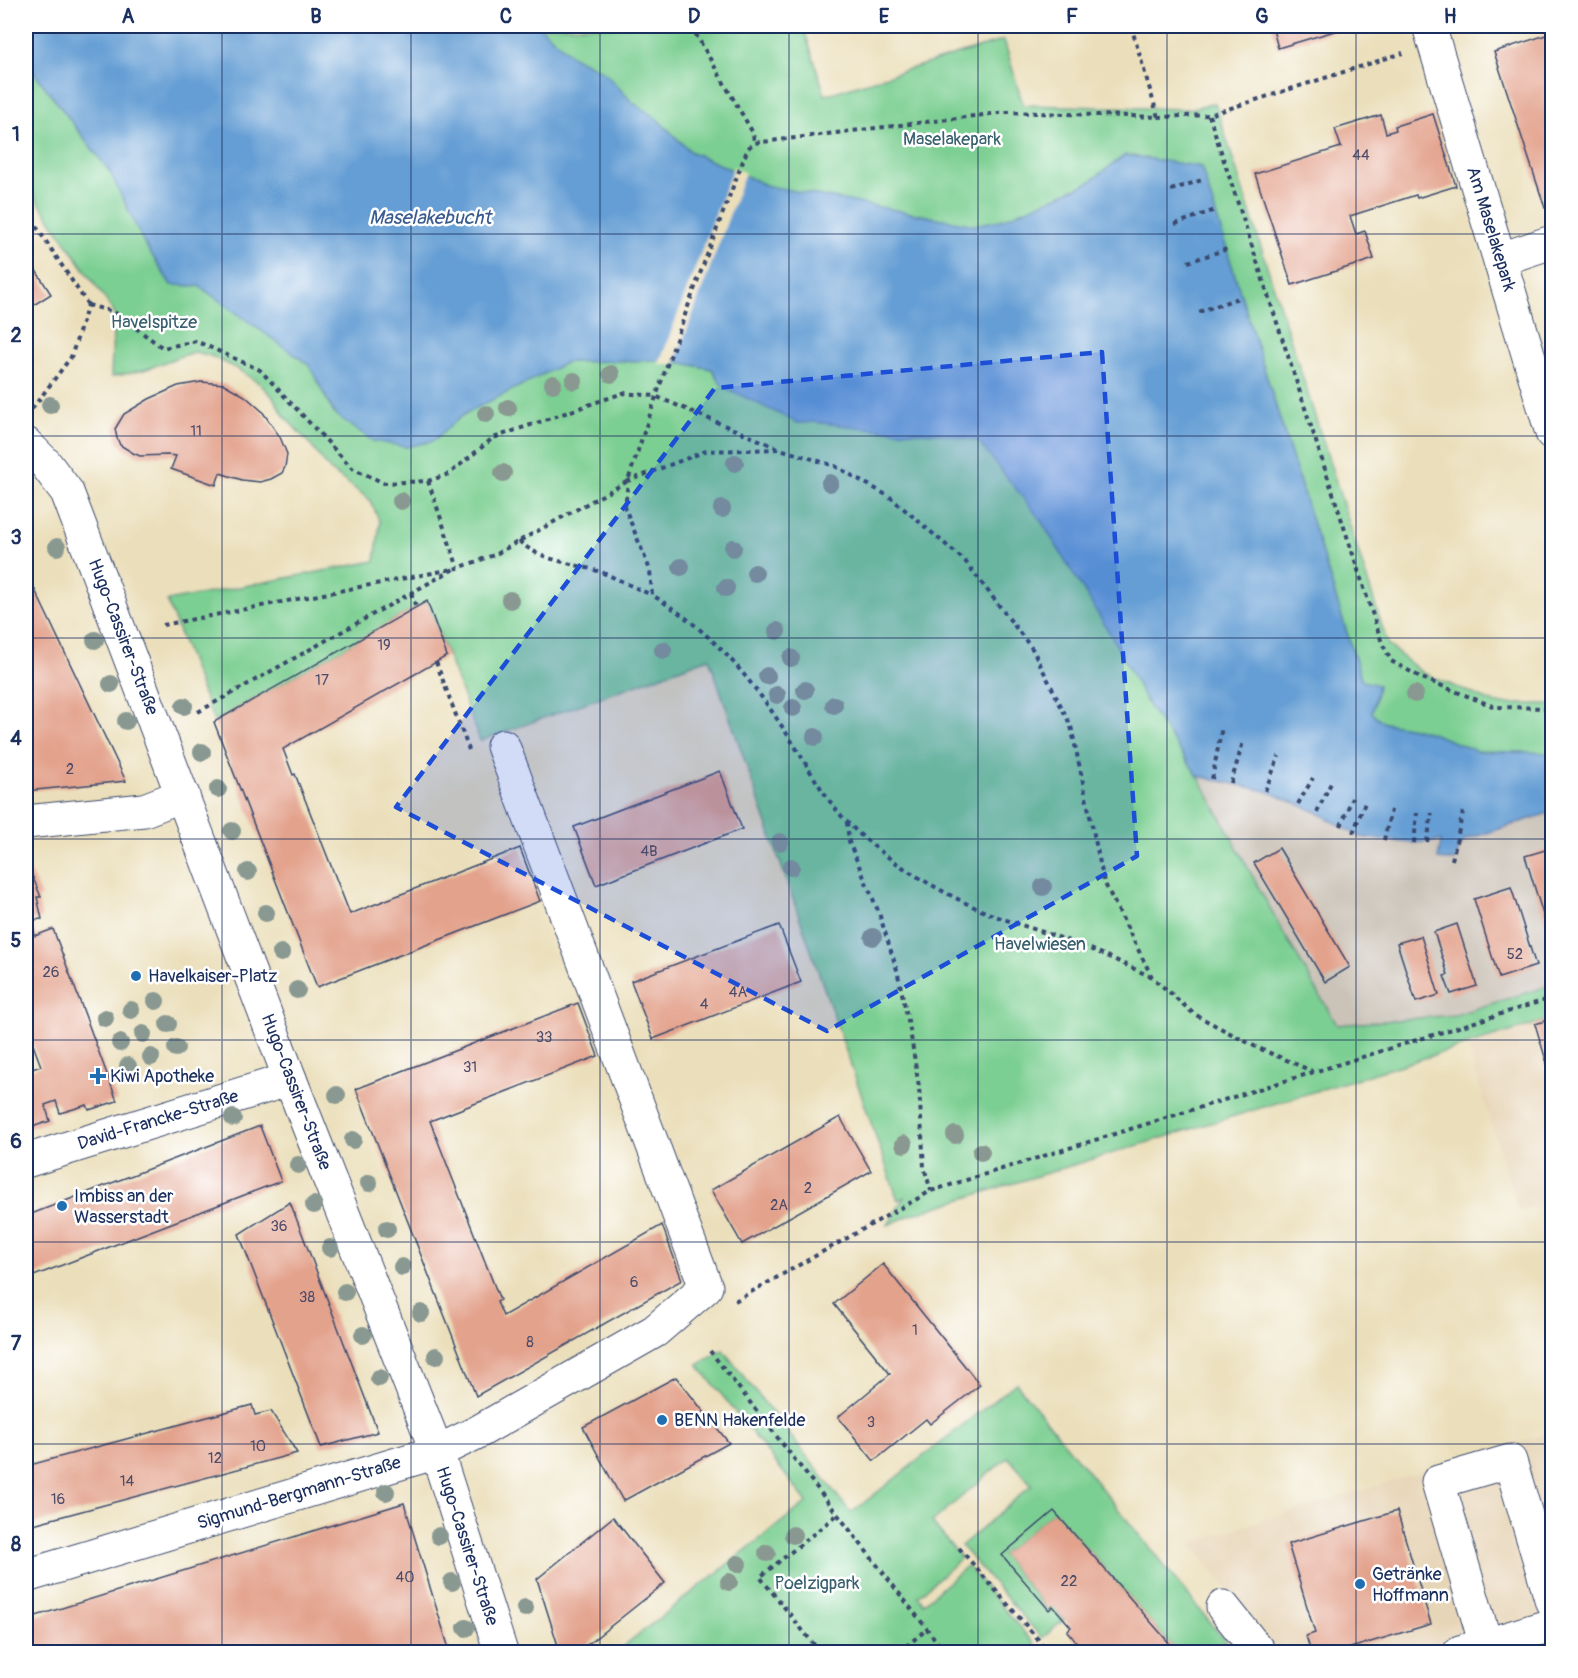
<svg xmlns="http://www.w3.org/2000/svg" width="1578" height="1678" viewBox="0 0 1578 1678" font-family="Pangolin,sans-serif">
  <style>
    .built { fill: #e7d5b8 }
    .industrial { fill: #cbc3b8 }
    .green { fill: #7ccf92; stroke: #4c7f78; stroke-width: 1.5 }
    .water { fill: #659ed4; stroke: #406699; stroke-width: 1.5 }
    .pier { fill: #ebdfbb }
    .building { fill: #e3a28c }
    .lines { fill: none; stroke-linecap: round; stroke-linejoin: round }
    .minor-casing { stroke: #3a496c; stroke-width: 35 }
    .path { stroke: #3a496c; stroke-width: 4; stroke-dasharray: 4.5 4.5; stroke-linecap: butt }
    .minor { stroke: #fff; stroke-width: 33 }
    .tree { fill: #899991 }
    .marked { fill: #1d4ed8; fill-opacity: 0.2; stroke: #1d4ed8; stroke-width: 4.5; stroke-dasharray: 12 8; stroke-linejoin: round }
    .grid { fill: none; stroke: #1b2f5e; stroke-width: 1.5; stroke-opacity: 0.55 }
    .poi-dot { fill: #1f6fb2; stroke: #fff; stroke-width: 2 }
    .labels { text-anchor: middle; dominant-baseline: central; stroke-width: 5; stroke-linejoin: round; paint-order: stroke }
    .number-label { font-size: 15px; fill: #4d4c6a }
    .park-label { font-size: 18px; fill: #385f6e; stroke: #fff }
    .street-label { font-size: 18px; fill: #1b2f5e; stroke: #fff }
    .poi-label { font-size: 18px; fill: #1b2f5e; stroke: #fff; text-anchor: start }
    .water-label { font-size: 20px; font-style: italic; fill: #395b8d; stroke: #fff }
    .neatline { fill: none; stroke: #1b2f5e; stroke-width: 2 }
    .grid-label { font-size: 20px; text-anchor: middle; font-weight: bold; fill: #1b2f5e }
  </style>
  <rect width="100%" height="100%" fill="#fff"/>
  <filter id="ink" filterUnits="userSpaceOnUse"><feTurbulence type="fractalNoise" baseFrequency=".0167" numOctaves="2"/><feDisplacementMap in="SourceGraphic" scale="12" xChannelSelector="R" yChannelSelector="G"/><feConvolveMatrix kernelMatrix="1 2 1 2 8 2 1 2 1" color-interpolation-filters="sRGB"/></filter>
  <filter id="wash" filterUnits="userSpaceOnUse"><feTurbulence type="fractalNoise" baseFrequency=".008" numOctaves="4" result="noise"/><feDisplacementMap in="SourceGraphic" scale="24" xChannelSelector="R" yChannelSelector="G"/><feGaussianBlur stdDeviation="1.35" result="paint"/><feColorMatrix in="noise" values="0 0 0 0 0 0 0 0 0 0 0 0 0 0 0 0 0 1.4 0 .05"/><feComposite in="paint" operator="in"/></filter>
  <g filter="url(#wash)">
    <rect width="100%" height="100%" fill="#ebdfbb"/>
    <!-- built -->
    <g class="built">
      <path d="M1552,1019V1201L1518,1211L1467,1045Z"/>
      <path d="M1552,1432V1652H1279L1190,1543Z"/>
    </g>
    <!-- industrial -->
    <path class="industrial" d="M1198,776L1266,791L1317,812L1360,837L1412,843L1442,841L1438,859L1455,861L1460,847L1465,840L1552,812V985L1455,1015L1337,1025L1283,932Z"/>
    <!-- green -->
    <g class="green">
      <path d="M539,26H803L825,95L1004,40L1023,105L1188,109L1215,103L1388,645L1423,673L1497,704H1552V753L1476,751L1434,734L1413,728L1384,723L1372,713L1378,685L1362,681L1201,167L1125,155L1088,183L1001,220L974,225L768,186L691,152L656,118L632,102L604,72L572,56Z"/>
      <path d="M26,62L110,172L143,241L171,285L199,286L309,365L334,414L433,441L463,415L567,362L668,360L712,369L722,386L798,423L815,422L884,430L938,433L978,441L1040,519L1111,635L1150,708L1198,776L1283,932L1337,1025L1455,1015L1552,985V1019L913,1214L888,1225L904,1197L898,1200L709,658L480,741L427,601L214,722L167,601L375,561L380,522L370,500L330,470L308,442L285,417L273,397L259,383L236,368L211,356L195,352L181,356L144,370L111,377L114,312L26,184Z"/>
      <path d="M723,1350L851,1513L1016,1383L1234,1652H1177L1054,1511L1002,1555L1048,1610L1053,1606L1064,1620L1042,1638L961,1546L1032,1485L1008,1457L932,1522L961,1558L918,1596L924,1603L967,1566L1035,1645L1029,1650L1030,1652H616L807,1502L698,1365Z"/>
    </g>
    <!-- water -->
    <path class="water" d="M26,26H539L572,56L604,72L632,102L656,118L691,152L768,186L974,225L1001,220L1088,183L1125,155L1201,167L1362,681L1378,685L1372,713L1384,723L1413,728L1434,734L1476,751L1552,753V812L1465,840L1460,847L1455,861L1438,859L1441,841L1412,843L1360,837L1317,812L1266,791L1198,776L1150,708L1111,635L1040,519L978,441L938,433L884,430L815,422L798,423L722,386L712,369L668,360L567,362L463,415L433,441L406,447L373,441L335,414L309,365L199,286L171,285L143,241L110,172L26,62Z"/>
    <!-- pier -->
    <path class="pier" d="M733,167L745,173L674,365L659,364Z"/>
    <g id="blocks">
      <!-- building -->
      <g class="building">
        <path d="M1272,26H1337L1338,30L1278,48Z"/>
        <path d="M1552,33V206L1545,208L1494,52Z"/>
        <path d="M1433,114L1456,186L1417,198L1416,195L1350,216L1356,234L1365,231L1374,259L1292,285L1255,174L1341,147L1335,129L1381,115L1386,133L1396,130L1395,126Z"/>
        <path d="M26,255L51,294L26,310Z"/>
        <path d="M201,382L224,384L245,396L262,411L280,437L287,454L285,467L282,473L271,479L260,482L242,480L220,473L216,485L171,469L176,456L167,455L140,456L133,453L120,445L117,438L115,429L124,414L149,399L178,386Z"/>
        <path d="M26,571L126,781L26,791Z"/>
        <path d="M427,601L447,656L283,749L293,775L295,774L350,914L520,848L540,901L317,987L214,722Z"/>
        <path d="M720,771L742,829L596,885L574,827Z"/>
        <path d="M1279,848L1350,967L1325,982L1254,863Z"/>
        <path d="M1552,848V933L1549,934L1525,856Z"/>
        <path d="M26,861L41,897H37L42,919L32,920L35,936L53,929L117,1101L89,1110L87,1105L60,1113L56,1101L45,1105L50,1121L26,1129V1071L41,1066L26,1026Z"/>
        <path d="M1511,887L1536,966L1499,978L1474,899Z"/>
        <path d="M1457,924L1477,986L1451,994L1444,976L1448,975L1434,932Z"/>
        <path d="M779,925L801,982L653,1039L631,981Z"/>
        <path d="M1421,936L1439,995L1416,1002L1397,943Z"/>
        <path d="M578,1003L598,1056L430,1121L500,1300L497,1302L503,1316L662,1225L682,1280L476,1396L356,1089Z"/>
        <path d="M1552,1019V1080L1535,1024Z"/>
        <path d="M840,1117L871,1171L742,1244L711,1190Z"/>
        <path d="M260,1126L281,1181L26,1279V1216Z"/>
        <path d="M290,1202L378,1432L321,1447L239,1234Z"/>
        <path d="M883,1264L980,1385L930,1424L926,1419L874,1461L838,1417L890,1374L834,1304Z"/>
        <path d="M676,1377L729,1443L623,1501L583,1427Z"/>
        <path d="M252,1405L255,1415L271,1411L297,1453L26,1526V1466Z"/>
        <path d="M404,1503L450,1652H26V1619Z"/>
        <path d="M1054,1511L1177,1652H1085L1067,1631L1071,1627L1053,1606L1049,1610L1002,1555Z"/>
        <path d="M1397,1511L1431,1624L1337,1652H1311L1306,1636L1315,1633L1288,1544Z"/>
        <path d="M613,1517L665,1583L578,1652H560L537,1579Z"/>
      </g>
    </g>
  </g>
  <g filter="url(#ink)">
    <use href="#blocks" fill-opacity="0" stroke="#3a496c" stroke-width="1.5"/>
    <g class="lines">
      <defs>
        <g id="minor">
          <path d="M1429,26L1552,433"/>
          <path d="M1501,259L1552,242"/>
          <path d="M26,444L45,463L67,492L290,1079L437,1452L501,1652"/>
          <path d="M26,822L144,810L183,795"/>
          <path d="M26,1161L290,1079"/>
          <path d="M26,1576L437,1452L478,1432L655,1331L706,1287L503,746"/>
          <path d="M1552,1602L1510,1461L1438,1482L1486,1645L1552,1625"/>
          <path d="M1223,1607L1259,1652"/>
          <path d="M1460,1652L1486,1645"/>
        </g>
      </defs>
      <!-- minor casing -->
      <use href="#minor" class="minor-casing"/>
      <!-- path -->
      <g class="path">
        <path d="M691,26L753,133L754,143"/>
        <path d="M1131,26L1158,117"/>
        <path d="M1209,115L1382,643L1391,661L1422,678L1495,707L1552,708"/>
        <path d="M1171,190L1205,179"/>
        <path d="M26,211L88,305"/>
        <path d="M1175,224L1215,210"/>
        <path d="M1188,262L1227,249"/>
        <path d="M88,305L114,312L163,348L196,341L260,370L352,468L384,483L428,481L449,474L493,438L623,393L655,396L778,448"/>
        <path d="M1199,312L1241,297"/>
        <path d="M32,409L71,357L88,305"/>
        <path d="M428,481L458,568"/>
        <path d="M519,541C540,561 574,563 601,572C618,579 635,588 652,595"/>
        <path d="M411,593L416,607"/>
        <path d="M163,625L458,568L494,555L628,481C664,369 705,258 748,148L754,143L1007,112L1158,117L1209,115L1403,53"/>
        <path d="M436,662L469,750"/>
        <path d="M198,712L454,569"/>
        <path d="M1212,779L1222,727"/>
        <path d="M1231,783L1243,742"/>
        <path d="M1265,791L1279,756"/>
        <path d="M1298,804L1313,778"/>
        <path d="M1317,812L1331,783"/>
        <path d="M847,822L849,842L879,913L897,970L910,1030L919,1087L924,1167L931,1191"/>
        <path d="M1341,826L1352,798"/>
        <path d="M1353,833L1366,800"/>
        <path d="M1384,840L1391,810"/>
        <path d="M1427,842L1432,813"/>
        <path d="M1414,843L1417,813"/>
        <path d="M1452,860L1463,812"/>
        <path d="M1152,977C1131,968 1111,957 1090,949C1052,933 1011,924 974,907C928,885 882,858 846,821C822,795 807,764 787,734C750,677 712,631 652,595L650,570L625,508L628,481L706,451L780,449L835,466L890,497L965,561L1033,650L1071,726L1104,882L1152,977L1194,1014L1256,1047L1312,1071"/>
        <path d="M735,1301L931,1191L1552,998"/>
        <path d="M710,1351L945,1652"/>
        <path d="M959,1548L1049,1652"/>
        <path d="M820,1652L760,1577L837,1515"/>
        <path d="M899,1652L926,1630"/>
      </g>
      <!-- minor -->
      <use href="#minor" class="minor"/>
    </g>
    <!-- trees -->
    <g class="tree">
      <circle cx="611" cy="374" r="9"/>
      <circle cx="574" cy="381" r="9"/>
      <circle cx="553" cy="384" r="9"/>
      <circle cx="50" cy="405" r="9"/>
      <circle cx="508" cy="408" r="9"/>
      <circle cx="486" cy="414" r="9"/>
      <circle cx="735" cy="463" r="9"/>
      <circle cx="503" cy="473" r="9"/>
      <circle cx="830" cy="483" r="9"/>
      <circle cx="401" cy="501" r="9"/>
      <circle cx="722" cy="509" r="9"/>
      <circle cx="57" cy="547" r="9"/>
      <circle cx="733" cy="548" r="9"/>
      <circle cx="681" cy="567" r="9"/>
      <circle cx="755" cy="573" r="9"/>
      <circle cx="726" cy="588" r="9"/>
      <circle cx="510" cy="600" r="9"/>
      <circle cx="777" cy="631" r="9"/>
      <circle cx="95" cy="640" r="9"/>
      <circle cx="663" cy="650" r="9"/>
      <circle cx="791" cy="658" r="9"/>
      <circle cx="767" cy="676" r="9"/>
      <circle cx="111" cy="684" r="9"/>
      <circle cx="805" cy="690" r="9"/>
      <circle cx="1415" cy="694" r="9"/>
      <circle cx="777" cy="695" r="9"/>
      <circle cx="834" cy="705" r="9"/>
      <circle cx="184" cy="706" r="9"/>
      <circle cx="793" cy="708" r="9"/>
      <circle cx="126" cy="721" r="9"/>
      <circle cx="815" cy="737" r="9"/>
      <circle cx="202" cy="752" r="9"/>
      <circle cx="218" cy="789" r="9"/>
      <circle cx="232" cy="831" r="9"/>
      <circle cx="780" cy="842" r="9"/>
      <circle cx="791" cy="867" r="9"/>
      <circle cx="248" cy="872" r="9"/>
      <circle cx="1043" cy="887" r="9"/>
      <circle cx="266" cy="913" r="9"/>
      <circle cx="873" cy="937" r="9"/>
      <circle cx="281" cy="953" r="9"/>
      <circle cx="297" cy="990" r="9"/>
      <circle cx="156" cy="1001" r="9"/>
      <circle cx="131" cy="1010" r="9"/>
      <circle cx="105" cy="1018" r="9"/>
      <circle cx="168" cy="1024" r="9"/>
      <circle cx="143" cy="1034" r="9"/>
      <circle cx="120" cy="1043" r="9"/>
      <circle cx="176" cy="1048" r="9"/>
      <circle cx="151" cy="1057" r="9"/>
      <circle cx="128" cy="1066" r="9"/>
      <circle cx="337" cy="1095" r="9"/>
      <circle cx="233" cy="1118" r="9"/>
      <circle cx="955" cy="1135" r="9"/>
      <circle cx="353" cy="1140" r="9"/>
      <circle cx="904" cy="1144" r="9"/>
      <circle cx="981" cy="1152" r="9"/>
      <circle cx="298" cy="1165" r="9"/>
      <circle cx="369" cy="1183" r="9"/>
      <circle cx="314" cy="1205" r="9"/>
      <circle cx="387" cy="1229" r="9"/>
      <circle cx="330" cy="1248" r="9"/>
      <circle cx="402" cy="1267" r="9"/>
      <circle cx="345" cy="1292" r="9"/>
      <circle cx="421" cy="1313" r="9"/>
      <circle cx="363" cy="1335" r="9"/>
      <circle cx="436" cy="1356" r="9"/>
      <circle cx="379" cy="1378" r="9"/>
      <circle cx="386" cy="1492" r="9"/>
      <circle cx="793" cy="1535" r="9"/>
      <circle cx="439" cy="1536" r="9"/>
      <circle cx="767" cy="1553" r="9"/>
      <circle cx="738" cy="1564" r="9"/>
      <circle cx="452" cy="1582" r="9"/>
      <circle cx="729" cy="1582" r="9"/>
      <circle cx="525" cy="1608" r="9"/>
      <circle cx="466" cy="1628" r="9"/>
    </g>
  </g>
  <!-- marked area -->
  <path class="marked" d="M1102,352L1137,856L827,1031L396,807L715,388Z"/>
  <!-- grid -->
  <path class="grid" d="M222,26V1652M411,26V1652M600,26V1652M789,26V1652M978,26V1652M1167,26V1652M1356,26V1652M26,234H1552M26,436H1552M26,638H1552M26,839H1552M26,1040H1552M26,1242H1552M26,1444H1552"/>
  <!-- markers -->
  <g class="poi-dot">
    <circle cx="136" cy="976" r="6"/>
    <path d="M95 1067h6v6h6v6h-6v6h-6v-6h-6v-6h6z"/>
    <circle cx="62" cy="1206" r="6"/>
    <circle cx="662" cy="1420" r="6"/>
    <circle cx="1360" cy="1584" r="6"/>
  </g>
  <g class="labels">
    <!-- number labels -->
    <g class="number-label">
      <text x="1361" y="155">44</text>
      <text x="196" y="431">11</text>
      <text x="384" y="645">19</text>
      <text x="322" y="680">17</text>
      <text x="70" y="769">2</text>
      <text x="649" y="851">4B</text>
      <text x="1515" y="954">52</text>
      <text x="51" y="972">26</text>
      <text x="738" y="992">4A</text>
      <text x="704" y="1004">4</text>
      <text x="544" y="1037">33</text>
      <text x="470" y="1067">31</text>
      <text x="808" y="1188">2</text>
      <text x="779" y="1205">2A</text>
      <text x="279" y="1226">36</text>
      <text x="634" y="1282">6</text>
      <text x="307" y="1297">38</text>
      <text x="915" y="1330">1</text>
      <text x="530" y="1342">8</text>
      <text x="871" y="1422">3</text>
      <text x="258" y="1446">10</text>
      <text x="215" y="1458">12</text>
      <text x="127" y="1481">14</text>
      <text x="58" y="1499">16</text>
      <text x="405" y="1577">40</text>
      <text x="1069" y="1581">22</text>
    </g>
    <!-- park labels -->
    <g class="park-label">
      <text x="952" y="139">Maselakepark</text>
      <text x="154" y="322">Havelspitze</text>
      <text x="1040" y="944">Havelwiesen</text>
      <text x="817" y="1583">Poelzigpark</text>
    </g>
    <!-- street labels -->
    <g class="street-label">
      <text transform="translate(1491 229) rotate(73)">Am Maselakepark</text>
      <text transform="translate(123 637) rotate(69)">Hugo-Cassirer-Straße</text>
      <text transform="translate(296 1092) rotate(69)">Hugo-Cassirer-Straße</text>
      <text transform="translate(158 1120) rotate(-17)">David-Francke-Straße</text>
      <text transform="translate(299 1493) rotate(-17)">Sigmund-Bergmann-Straße</text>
      <text transform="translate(467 1546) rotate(72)">Hugo-Cassirer-Straße</text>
    </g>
    <!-- poi labels -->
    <g class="poi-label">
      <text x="148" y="976">Havelkaiser-Platz</text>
      <text x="110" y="1076">Kiwi Apotheke</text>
      <text x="74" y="1196">Imbiss an der<tspan x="74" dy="21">Wasserstadt</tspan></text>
      <text x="674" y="1420">BENN Hakenfelde</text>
      <text x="1372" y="1574">Getränke<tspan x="1372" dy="21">Hoffmann</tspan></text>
    </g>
    <!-- water labels -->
    <g class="water-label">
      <text x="430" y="217">Maselakebucht</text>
    </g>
  </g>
  <!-- margin -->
  <rect width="1578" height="1678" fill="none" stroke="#fff" stroke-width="66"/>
  <rect x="33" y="33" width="1512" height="1612" class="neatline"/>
  <g class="grid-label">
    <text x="128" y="23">A</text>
    <text x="316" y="23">B</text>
    <text x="506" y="23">C</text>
    <text x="694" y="23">D</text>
    <text x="884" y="23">E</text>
    <text x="1072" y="23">F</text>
    <text x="1262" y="23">G</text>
    <text x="1450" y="23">H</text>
    <text x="16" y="141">1</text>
    <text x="16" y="342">2</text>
    <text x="16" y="544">3</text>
    <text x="16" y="745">4</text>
    <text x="16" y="947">5</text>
    <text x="16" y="1148">6</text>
    <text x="16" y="1350">7</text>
    <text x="16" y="1551">8</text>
  </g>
</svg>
